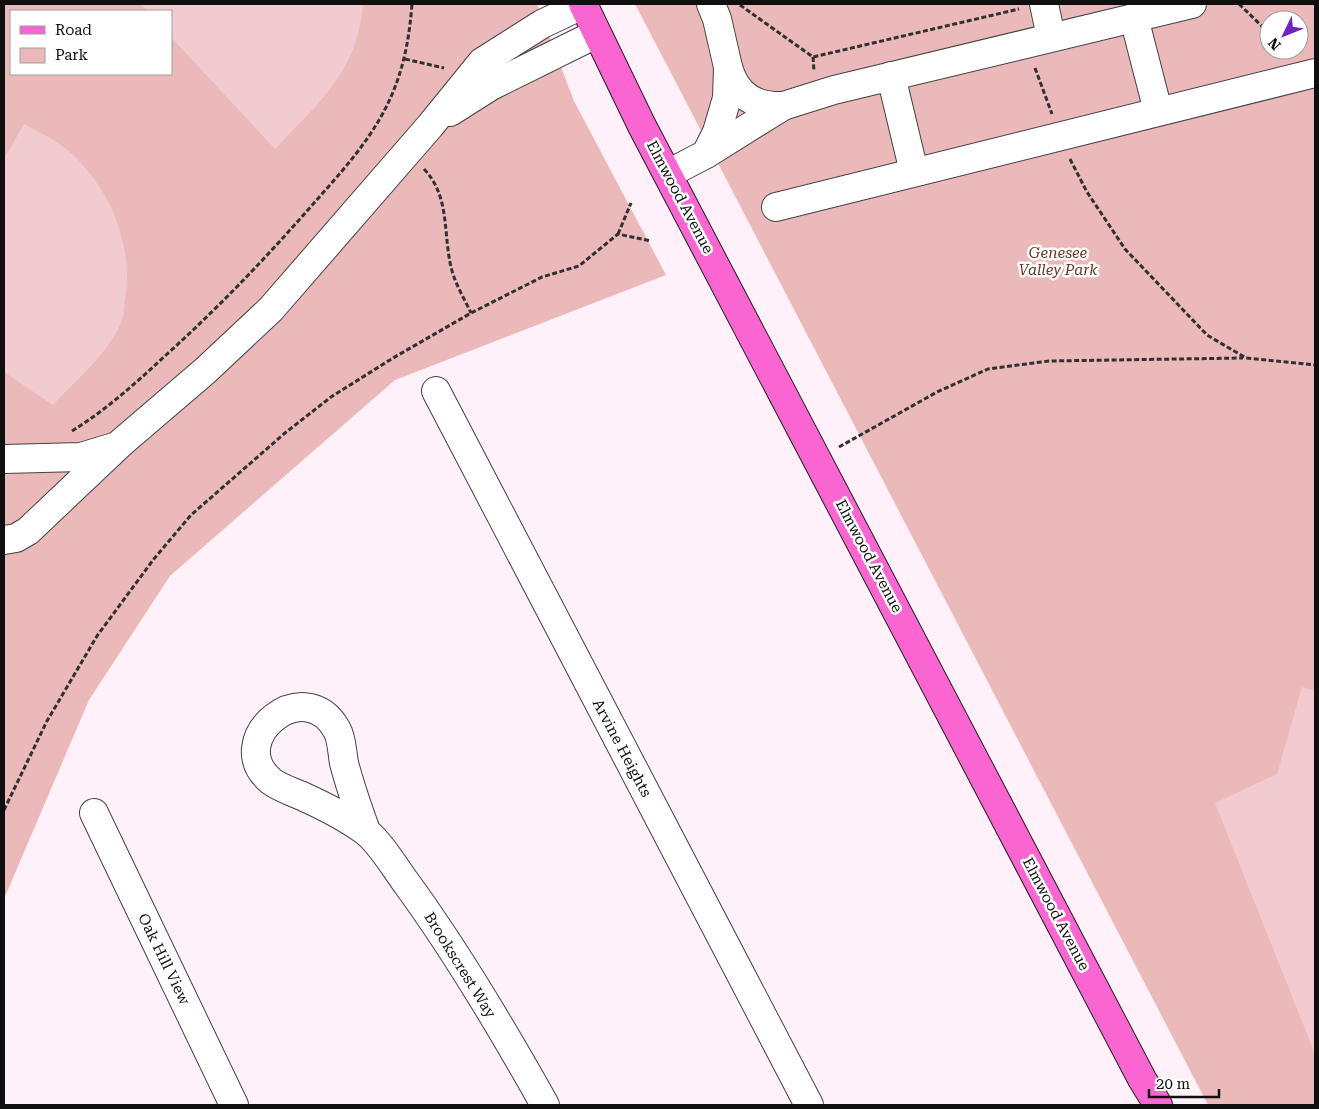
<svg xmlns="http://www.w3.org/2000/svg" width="1319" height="1109" viewBox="0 0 1319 1109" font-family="'Roboto Serif',serif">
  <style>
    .green { fill: #ebb9b9; fill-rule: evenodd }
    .pitch { fill: #f2cbd0 }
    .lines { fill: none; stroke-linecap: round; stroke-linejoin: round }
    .minor-casing { stroke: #424242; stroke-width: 30 }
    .major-casing { stroke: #202020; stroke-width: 30 }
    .path { stroke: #313131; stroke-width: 3; stroke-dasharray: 5 2.5; stroke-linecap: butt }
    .minor { stroke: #fff; stroke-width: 28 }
    .major { stroke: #fb65d1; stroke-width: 28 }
    .labels { text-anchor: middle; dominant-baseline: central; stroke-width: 5; stroke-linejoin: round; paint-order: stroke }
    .street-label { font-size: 15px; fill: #0f0f0f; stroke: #fff }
    .park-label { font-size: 15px; font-style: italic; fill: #69351d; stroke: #fff }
  </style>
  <rect width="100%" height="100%" fill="#fff1fa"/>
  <!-- green -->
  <g class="green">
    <path d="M4,4H537L574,101L666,275L395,380L170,576L89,700L4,899ZM11,11H171V74H11Z"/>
    <path d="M635,4H1315V1105H1208ZM1269,20H1299V50H1269Z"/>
  </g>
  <!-- pitch -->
  <g class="pitch">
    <path d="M141,4H363C357,73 319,102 275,149L171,37V11H148Z"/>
    <path d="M24,124C36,131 50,137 61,145C107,180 135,243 125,300C124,307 124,316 121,323C107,355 76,380 53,405L4,372V159Z"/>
    <path d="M1302,687L1315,691V1054L1215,803L1277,774Z"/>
  </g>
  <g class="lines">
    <defs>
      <g id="minor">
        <path d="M1044,4L1051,37"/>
        <path d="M1134,18L1158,111"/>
        <path d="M891,76L914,172"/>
        <path d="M783,106L834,90L1192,4"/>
        <path d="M450,112L491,86L596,34"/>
        <path d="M706,154L783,106C754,107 736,95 728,67"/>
        <path d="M668,174L706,154L717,132L727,98L728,67L717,19L711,4"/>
        <path d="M776,207L1315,73"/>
        <path d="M436,391L809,1105"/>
        <path d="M4,459L81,457L114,447"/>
        <path d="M4,540L16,538L28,531L122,442L205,371L271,309L430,126L482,62L542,24L584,4"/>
        <path d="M94,813L234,1105"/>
        <path d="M366,831C358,809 350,786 344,763C342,752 342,739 337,730C305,671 222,740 271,781C280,788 291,791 302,796C322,805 346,817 365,831C380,842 395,868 407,884C458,954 503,1030 545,1105"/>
      </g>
      <path id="major" d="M583,4L642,126L1142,1079L1158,1105"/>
    </defs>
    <!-- minor casing -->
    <use href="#minor" class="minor-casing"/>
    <!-- major casing -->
    <use href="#major" class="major-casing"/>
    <!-- path -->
    <g class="path">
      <path d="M1239,4L1269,33"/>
      <path d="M740,5L813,57L1019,9"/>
      <path d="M813,57L814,71"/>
      <path d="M405,59L444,68"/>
      <path d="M1035,68L1052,114"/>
      <path d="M1070,159L1087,192L1125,249L1207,335L1246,358L1315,365"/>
      <path d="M424,169C450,196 443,233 451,267C455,284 464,298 471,313"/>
      <path d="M618,234L631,203"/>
      <path d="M72,431C106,410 136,383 166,355C216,310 262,262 307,211C334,180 363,150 383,113C402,78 409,43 412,4"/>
      <path d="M839,447L937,392L988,369L1049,361L1243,358"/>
      <path d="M4,810L47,721L97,636L153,560L191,515L285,433L331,397L393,358L471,313L542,277L579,266L618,234L651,241"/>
    </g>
    <!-- minor -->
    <use href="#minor" class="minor"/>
    <!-- major -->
    <use href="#major" class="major"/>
  </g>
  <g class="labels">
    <!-- street labels -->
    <g class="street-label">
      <text transform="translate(680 197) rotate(62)">Elmwood Avenue</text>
      <text transform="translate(869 556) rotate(62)">Elmwood Avenue</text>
      <text transform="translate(622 748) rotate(62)">Arvine Heights</text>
      <text transform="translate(1056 914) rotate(62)">Elmwood Avenue</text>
      <text transform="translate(164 959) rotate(64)">Oak Hill View</text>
      <text transform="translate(460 965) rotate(58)">Brookscrest Way</text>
    </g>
    <!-- park labels -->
    <g class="park-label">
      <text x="1058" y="253">Genesee<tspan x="1058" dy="17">Valley Park</tspan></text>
    </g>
  </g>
  <!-- border -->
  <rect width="1319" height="1109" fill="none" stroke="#0f0f0f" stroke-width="10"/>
  <!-- legend -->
  <rect x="10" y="10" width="162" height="65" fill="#ffffff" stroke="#9f9f9f"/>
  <rect x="20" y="26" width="25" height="8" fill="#fb65d1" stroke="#9f9f9f"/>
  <text x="55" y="35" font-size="15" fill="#0f0f0f">Road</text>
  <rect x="20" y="48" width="25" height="15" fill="#ebb9b9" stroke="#9f9f9f"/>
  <text x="55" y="60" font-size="15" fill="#0f0f0f">Park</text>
  <!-- north arrow -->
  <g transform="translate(1284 35) rotate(227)"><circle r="24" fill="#ffffff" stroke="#9f9f9f"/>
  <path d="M0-4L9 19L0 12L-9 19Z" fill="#6f23c3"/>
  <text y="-8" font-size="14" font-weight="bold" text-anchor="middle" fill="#0f0f0f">N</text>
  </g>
  <!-- scale -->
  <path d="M1149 1089v8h70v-8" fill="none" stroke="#0f0f0f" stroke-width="2.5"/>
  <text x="1156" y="1089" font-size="15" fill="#0f0f0f" stroke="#ffffff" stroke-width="4" paint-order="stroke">20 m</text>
</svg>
